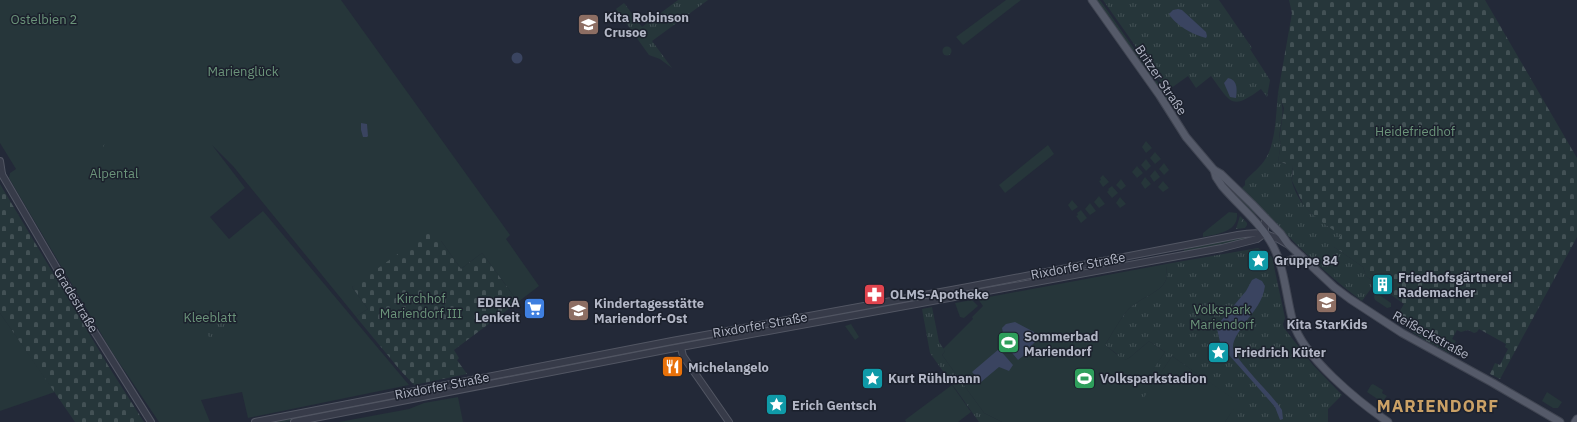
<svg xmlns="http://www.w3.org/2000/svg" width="1577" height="422" viewBox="0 0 1577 422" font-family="'IBM Plex Sans',sans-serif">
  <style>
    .green { fill: #26363a }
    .forest { fill: url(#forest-crowns) }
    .cemetery { fill: url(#cemetery-stones) }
    .park { fill: url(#park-tufts) }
    .water { fill: #3a4460 }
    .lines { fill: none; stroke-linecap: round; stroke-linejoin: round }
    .minor-casing { stroke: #525663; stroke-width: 8 }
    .major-casing { stroke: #404552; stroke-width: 9 }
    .minor { stroke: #373b49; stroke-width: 6 }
    .major { stroke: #555a69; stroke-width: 7 }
    .labels { text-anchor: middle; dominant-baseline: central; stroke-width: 3; stroke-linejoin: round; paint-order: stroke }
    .poi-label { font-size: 13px; font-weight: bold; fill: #b2b6c5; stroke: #1c212d; text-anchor: start }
    .park-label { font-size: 13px; fill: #6b947a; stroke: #1c212d }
    .street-label { font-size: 13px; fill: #b2b6c5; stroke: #1c212d }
    .district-label { font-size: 17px; font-weight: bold; letter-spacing: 1px; fill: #cba166; stroke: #1c212d }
  </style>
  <defs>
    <pattern id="forest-crowns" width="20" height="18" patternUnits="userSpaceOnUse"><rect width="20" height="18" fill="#26363a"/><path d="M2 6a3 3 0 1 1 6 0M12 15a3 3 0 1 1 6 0" fill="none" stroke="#435155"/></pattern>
    <pattern id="cemetery-stones" width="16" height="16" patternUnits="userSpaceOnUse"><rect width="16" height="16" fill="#26363a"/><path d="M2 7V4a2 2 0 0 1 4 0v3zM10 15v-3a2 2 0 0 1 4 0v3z" fill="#435155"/></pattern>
    <pattern id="park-tufts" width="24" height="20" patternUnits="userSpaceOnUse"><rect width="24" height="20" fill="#26363a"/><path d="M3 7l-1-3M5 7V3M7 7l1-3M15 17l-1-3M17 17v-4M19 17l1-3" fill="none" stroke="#435155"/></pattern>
  </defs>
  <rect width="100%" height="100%" fill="#232938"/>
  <!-- green -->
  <g class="green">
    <path d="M0,0H341L510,235L506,239L539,286L518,302L482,253L461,269L441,241L352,287L368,309L357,316V318L233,166L212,145L245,188L210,217L229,239L263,211L409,385L248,418L242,392L201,400L210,422H159L112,352L9,178L10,173L16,169L0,143Z"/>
    <path d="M1006,0H1021L963,45L956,37Z"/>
    <path d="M1095,0H1100L1154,77L1151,79L1149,76L1150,75L1107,14L1105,15Z"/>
    <path d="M1156,80L1172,102L1168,105L1153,83Z"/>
    <path d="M1146,141L1152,148L1146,153L1142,147Z"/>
    <path d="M1048,145L1054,154L1005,193L999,185Z"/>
    <path d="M1155,152L1161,159L1155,164L1150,158Z"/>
    <path d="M1146,159L1151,166L1146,171L1141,165Z"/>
    <path d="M1164,163L1169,170L1164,175L1159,169Z"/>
    <path d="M1137,166L1143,173L1137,178L1132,172Z"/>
    <path d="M1155,170L1160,177L1154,182L1150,176Z"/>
    <path d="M1103,175L1109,182L1103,187L1099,181L1101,180L1100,178Z"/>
    <path d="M1145,177L1151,184L1145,189L1141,183Z"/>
    <path d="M1121,179L1126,186L1121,190L1116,185Z"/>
    <path d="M1163,181L1169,188L1163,192L1158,187Z"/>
    <path d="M1112,186L1118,193L1112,198L1107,192L1109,190L1108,189Z"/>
    <path d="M1232,189L1257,213L1254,216L1234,195Z"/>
    <path d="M1099,196L1105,204L1099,208L1094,202Z"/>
    <path d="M1120,197L1126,204L1120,208L1116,203Z"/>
    <path d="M1072,200L1078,207L1072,211L1068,205Z"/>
    <path d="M1090,203L1096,211L1090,215L1085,209Z"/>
    <path d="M1081,210L1087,218L1081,223L1076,216L1078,215L1077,213Z"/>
    <path d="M1229,212L1237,213C1239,232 1217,234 1203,237V233Z"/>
    <path d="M1251,236L1252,238L1184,254V249Z"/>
    <path d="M1166,264C1166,269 1168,275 1166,280C1161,293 1137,299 1127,311C1119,321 1112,334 1105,345L1124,360L1129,358L1149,341L1165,352L1135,397L1141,401L1172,356L1239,402L1225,422H1002L984,413L942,355L945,351L943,349L973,319L972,317L983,306L978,299Z"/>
    <path d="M1375,294H1378L1391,303V307L1387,308L1375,300L1374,297Z"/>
    <path d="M972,300L978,306L964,318L960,317L955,303Z"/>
    <path d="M0,313L55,392L0,411Z"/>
    <path d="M828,314L830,319L702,342V338Z"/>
    <path d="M851,324L859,337L855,340L845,326Z"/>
    <path d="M1373,384L1383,390L1382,393L1387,396L1382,402L1367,392L1371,385Z"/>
    <path d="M952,385L971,412L958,422H906L905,420Z"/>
    <path d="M443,388L444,391L285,422H268Z"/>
    <path d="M1547,392L1562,402L1558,408H1553L1542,401Z"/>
    <path d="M458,397L463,422H339L409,409L424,403Z"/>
  </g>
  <!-- forest -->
  <path class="forest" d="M1240,216L1247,223V225L1245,228L1236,229Z"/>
  <!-- cemetery -->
  <g class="cemetery">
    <path d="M1289,0H1485L1577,158V237L1500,379L1490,374L1495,363L1500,365L1508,349L1505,347L1506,344L1479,329L1477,332L1474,333L1468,330L1461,332L1457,330L1452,339L1456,341L1449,353L1423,339L1397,322L1395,319L1404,304L1383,289L1386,283L1381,280L1378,285L1366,276L1363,267L1334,247L1328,226L1320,222L1304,206L1292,181L1293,164H1286L1278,162L1281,142L1279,140L1284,108L1278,93L1292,13Z"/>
    <path d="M0,184L109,367L144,422H75L0,313Z"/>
    <path d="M431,230L439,241H441L461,269L482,253L518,302L454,350L459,358L457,360L467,374L414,385L400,370L357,318V316L368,309L352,287Z"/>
  </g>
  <!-- park -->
  <g class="park">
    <path d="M678,0H708L652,41L672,68L660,59L649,55L616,9L624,3L642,27Z"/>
    <path d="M1103,0H1219L1252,48L1250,49L1270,80L1267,97L1261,89C1231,111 1231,103 1211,76L1196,88L1188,76L1167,91Z"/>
    <circle cx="947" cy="51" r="4.5"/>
    <path d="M1278,93C1287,111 1280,122 1279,140L1281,142L1278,162L1286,164H1293C1293,169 1291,177 1292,182C1300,209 1320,221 1341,235L1334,247L1363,267L1366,276L1375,283L1362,301C1318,269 1280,228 1242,188L1245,185V181C1252,173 1261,167 1266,158C1276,142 1276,112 1278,93Z"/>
    <path d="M109,140L114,146L108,152L103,146Z"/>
    <path d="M1258,248L1272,257L1285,318L1283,324L1284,328L1313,365L1342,395L1328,409V422H1225L1238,402L1172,356L1141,402L1134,397L1165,352L1149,341L1129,358L1122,361L1117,354L1105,345C1112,334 1119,321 1127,311C1137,299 1161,293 1166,280C1168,275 1166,269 1166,264Z"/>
    <path d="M932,307L939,342L945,351L942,355L984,413L1002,422H979L930,353L922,309Z"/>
    <path d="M221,318L232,331L215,344L213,343L205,331Z"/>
  </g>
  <!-- water -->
  <g class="water">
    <path d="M1178,9L1182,10L1206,32L1207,36L1206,38C1193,35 1175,25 1169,14L1173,10Z"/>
    <circle cx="517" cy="58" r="5.5"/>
    <path d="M1228,78C1238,80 1237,90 1236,98L1230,97L1224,83Z"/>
    <path d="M361,123L367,124L368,136L367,137H363L361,130Z"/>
    <path d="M1256,278L1262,281L1265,286C1263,301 1254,311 1245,323C1241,329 1232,340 1233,348C1234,358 1269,392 1277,403L1282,410L1283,419L1280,420L1275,407L1221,346L1217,329L1220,322L1246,291L1252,280Z"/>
    <path d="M1015,322L1034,332L1036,341L1031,346L1032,349L1018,360L1008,348L1016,340L1013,337L1003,333L1002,328L1006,324Z"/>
    <path d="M999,349L1013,365L1009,371L999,367L981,382L972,372Z"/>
  </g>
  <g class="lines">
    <defs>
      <g id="minor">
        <path d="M0,161L2,174"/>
        <path d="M0,171L87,320L151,422"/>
        <path d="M1265,218V233"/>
        <path d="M681,348L683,356L729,422"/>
        <path d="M255,422L672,341L968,287L1238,235C1259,231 1269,233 1287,244"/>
        <path d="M294,422L670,349L1222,248L1257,239L1265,233"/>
      </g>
      <g id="major">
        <path d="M1092,0L1160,96L1186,137L1214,170L1216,177L1222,186C1239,206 1261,223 1273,246C1285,269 1286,297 1293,322C1303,357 1359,402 1388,422"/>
        <path d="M1214,170L1221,174L1252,204L1281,234L1288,244L1334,287L1350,299L1402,333L1493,383L1560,422"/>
        <path d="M1280,264L1301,256"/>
        <path d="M1575,422L1577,419"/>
      </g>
    </defs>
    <!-- minor casing -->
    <use href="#minor" class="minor-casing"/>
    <!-- major casing -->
    <use href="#major" class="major-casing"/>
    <!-- minor -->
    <use href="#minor" class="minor"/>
    <!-- major -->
    <use href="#major" class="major"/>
  </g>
  <!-- icons -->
  <defs>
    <symbol id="school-square" viewBox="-11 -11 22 22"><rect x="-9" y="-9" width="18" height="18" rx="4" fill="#8d6e63" stroke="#1c212d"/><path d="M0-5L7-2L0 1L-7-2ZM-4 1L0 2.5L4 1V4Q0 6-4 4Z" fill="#fff"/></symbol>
    <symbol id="sight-square" viewBox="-11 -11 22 22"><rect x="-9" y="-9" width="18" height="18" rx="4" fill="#0f9aa8" stroke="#1c212d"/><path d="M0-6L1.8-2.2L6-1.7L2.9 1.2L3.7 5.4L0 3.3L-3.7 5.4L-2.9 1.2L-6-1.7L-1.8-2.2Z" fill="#fff"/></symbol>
    <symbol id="building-square" viewBox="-11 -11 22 22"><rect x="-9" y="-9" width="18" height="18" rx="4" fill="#0f9aa8" stroke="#1c212d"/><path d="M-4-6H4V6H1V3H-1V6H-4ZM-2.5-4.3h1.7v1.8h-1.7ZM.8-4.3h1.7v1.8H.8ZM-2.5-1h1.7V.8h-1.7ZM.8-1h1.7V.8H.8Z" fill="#fff"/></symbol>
    <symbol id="pharmacy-square" viewBox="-11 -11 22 22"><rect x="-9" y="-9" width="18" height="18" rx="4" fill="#e0444e" stroke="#1c212d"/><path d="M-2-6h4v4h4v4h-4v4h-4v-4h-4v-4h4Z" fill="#fff"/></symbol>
    <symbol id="supermarket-square" viewBox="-11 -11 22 22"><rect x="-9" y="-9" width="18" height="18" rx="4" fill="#3f7fe0" stroke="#1c212d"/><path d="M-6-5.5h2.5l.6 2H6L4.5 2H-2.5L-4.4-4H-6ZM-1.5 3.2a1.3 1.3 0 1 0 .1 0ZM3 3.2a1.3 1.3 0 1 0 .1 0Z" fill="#fff"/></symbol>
    <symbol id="stadium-square" viewBox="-11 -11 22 22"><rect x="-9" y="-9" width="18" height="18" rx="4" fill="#2e9e5b" stroke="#1c212d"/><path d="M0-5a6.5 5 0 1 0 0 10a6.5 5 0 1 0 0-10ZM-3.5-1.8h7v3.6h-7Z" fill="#fff"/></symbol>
    <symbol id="restaurant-square" viewBox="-11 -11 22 22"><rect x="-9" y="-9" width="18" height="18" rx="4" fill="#e8710a" stroke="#1c212d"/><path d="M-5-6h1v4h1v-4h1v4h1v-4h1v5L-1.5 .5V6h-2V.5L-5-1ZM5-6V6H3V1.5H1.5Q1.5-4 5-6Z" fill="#fff"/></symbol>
  </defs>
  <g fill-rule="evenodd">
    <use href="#school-square" x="576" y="12" width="25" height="25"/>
    <use href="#sight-square" x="1246" y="248" width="25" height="25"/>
    <use href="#building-square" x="1370" y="272" width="25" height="25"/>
    <use href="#pharmacy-square" x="862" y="282" width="25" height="25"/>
    <use href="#school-square" x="1314" y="290" width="25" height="25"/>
    <use href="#supermarket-square" x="522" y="296" width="25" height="25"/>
    <use href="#school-square" x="566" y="298" width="25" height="25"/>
    <use href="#stadium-square" x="996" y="330" width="25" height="25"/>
    <use href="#sight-square" x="1206" y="340" width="25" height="25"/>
    <use href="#restaurant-square" x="660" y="354" width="25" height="25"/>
    <use href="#sight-square" x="860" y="366" width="25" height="25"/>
    <use href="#stadium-square" x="1072" y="366" width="25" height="25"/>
    <use href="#sight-square" x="764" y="392" width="25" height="25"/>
  </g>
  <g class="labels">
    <!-- poi labels -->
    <g class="poi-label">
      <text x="604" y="17">Kita Robinson<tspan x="604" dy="15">Crusoe</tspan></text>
      <text x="1274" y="260">Gruppe 84</text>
      <text x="1398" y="277">Friedhofsgärtnerei<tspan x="1398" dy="15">Rademacher</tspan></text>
      <text x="890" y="294">OLMS-Apotheke</text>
      <text x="520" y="302" text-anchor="end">EDEKA<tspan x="520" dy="15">Lenkeit</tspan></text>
      <text x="594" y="303">Kindertagesstätte<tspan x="594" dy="15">Mariendorf-Ost</tspan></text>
      <text x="1327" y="324" text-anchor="middle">Kita StarKids</text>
      <text x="1024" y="336">Sommerbad<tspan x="1024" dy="15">Mariendorf</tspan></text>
      <text x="1234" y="352">Friedrich Küter</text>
      <text x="688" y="367">Michelangelo</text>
      <text x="888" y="378">Kurt Rühlmann</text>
      <text x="1100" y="378">Volksparkstadion</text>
      <text x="792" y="405">Erich Gentsch</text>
    </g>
    <!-- park labels -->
    <g class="park-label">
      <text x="44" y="19">Ostelbien 2</text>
      <text x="243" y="71">Marienglück</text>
      <text x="1415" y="131">Heidefriedhof</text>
      <text x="114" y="173">Alpental</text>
      <text x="421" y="298">Kirchhof<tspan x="421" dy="15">Mariendorf III</tspan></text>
      <text x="1222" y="309">Volkspark<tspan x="1222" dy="15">Mariendorf</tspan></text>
      <text x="210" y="317">Kleeblatt</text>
    </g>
    <!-- street labels -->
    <g class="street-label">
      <text transform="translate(1161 80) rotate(56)">Britzer Straße</text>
      <text transform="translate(1078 266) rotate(-11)">Rixdorfer Straße</text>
      <text transform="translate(76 300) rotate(59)">Gradestraße</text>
      <text transform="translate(760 325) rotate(-10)">Rixdorfer Straße</text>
      <text transform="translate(1431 335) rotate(29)">Reißeckstraße</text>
      <text transform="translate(442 386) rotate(-11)">Rixdorfer Straße</text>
    </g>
    <!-- district labels -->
    <g class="district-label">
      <text x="1438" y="406">MARIENDORF</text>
    </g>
  </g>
</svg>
